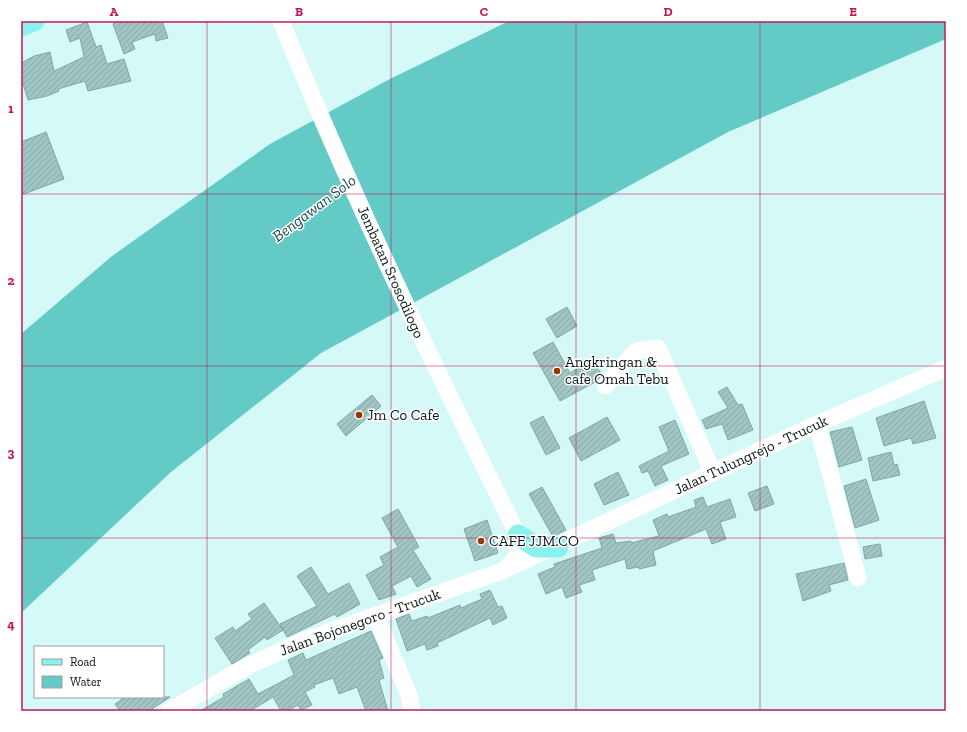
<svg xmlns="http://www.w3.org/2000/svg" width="967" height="732" viewBox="0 0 967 732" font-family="'Zilla Slab',serif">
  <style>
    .water { fill: #63cac6 }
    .building { fill: url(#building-hatch); stroke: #83a6a4 }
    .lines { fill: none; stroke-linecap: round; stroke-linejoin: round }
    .minor { stroke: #fff; stroke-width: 17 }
    .major { stroke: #89f2ee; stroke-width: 21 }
    .grid { fill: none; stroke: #c2185b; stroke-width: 1; stroke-opacity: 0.55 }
    .poi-dot { fill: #9a3600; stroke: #fff; stroke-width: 1.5 }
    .labels { text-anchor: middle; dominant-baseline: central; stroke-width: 3; stroke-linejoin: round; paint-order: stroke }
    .street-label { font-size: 15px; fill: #071514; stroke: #fff }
    .poi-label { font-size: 15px; fill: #071514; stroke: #fff; text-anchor: start }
    .water-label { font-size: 16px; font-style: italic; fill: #1a4947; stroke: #fff }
    .neatline { fill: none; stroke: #c2185b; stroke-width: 1.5 }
    .grid-label { font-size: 13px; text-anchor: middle; font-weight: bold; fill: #c2185b }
  </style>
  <defs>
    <pattern id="building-hatch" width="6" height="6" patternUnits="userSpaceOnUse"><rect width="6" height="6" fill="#a1c5c2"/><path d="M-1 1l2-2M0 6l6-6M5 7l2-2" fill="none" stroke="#89a8a6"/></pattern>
  </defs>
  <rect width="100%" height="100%" fill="#d4f9f7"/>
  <!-- water -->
  <path class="water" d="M509,21H946V39L728,132L321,353L171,472L21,613V334L112,256L270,144L388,80Z"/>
  <!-- building -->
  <g class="building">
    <path d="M120,21H162L168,38L156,41L155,34L132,42L135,49L124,54L113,24Z"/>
    <path d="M87,22L96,47L101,45L107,64L124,59L131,81L88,91L85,81L58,89L59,91L47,96L28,100L21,77V63L34,56L50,52L54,71L84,57L80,38L70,42L66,30Z"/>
    <path d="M46,132L64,179L21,195V142Z"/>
    <path d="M567,307L577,326L557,338L546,319Z"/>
    <path d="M553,342L570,373L592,359L602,375L597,381L560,401L533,353Z"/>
    <path d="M727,387L738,405L742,404L753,430L728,440L722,424L706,429L702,420L728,408L718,392Z"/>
    <path d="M372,395L381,406L346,436L337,424Z"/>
    <path d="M924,401L936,438L913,444L911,438L884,446L876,418Z"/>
    <path d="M543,416L560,448L546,455L530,423Z"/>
    <path d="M607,417L620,440L581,461L569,438Z"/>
    <path d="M675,420L689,454L661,466L668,480L655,486L648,471L642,473L639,466L669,451L659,427Z"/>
    <path d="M852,427L862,460L839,467L830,432Z"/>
    <path d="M891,452L894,465L897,464L900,475L873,481L868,458Z"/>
    <path d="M618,472L629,495L604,505L594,484Z"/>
    <path d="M866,479L879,520L855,528L844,486Z"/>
    <path d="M767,486L774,504L755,511L748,493Z"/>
    <path d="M542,487L566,530L556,535H552L529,494Z"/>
    <path d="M703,497L707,507L730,499L736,517L720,522L726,539L712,544L706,529L653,551L656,565L639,569V567L627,569L625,559L592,570L595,580L579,585L582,592L566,598L562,587L546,594L538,574L555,567L554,564L602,548L599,538L613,534L616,543L631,541V543L659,536L653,520L667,514L668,517L696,507L694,500Z"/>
    <path d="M398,509L419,547L413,550L431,579L417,587L411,576L392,586L396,594L379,600L366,575L384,565L380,557L398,547L382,518Z"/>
    <path d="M487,520L498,553L475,561L464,529Z"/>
    <path d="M880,544L882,556L865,559L863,547Z"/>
    <path d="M844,563L848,580L829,585L831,591L803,601L796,574Z"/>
    <path d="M311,567L328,594L349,583L360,604L337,617L335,614L287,637L280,624L317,606L297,576Z"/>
    <path d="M490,590L498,607L502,606L507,618L493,625L490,618L437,643L438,646L427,650L425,644L407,651L396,619L409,614L412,621L427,616L428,618L460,605L461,608L482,599L480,594Z"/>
    <path d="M264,603L283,630L267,640L265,637L248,650L250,653L232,664L215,638L233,627L235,631L252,619L248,614Z"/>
    <path d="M371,631L383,658L379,660L384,678L379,680L388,711H366L357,687L339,694L333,678L314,685L315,687L305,692L312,705L301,710L298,705L287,711H281L273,697L250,711H200L224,697L223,694L249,679L258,694L294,675L288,660L303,653L306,660Z"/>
    <path d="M125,697H170L149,711H120L115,704Z"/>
  </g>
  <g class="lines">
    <!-- minor -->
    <g class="minor">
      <path d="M281,21C352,196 434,366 518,535C518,550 518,560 505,569"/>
      <path d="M605,386L636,351L658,348L713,473"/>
      <path d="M817,424L858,578"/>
      <path d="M376,616L409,695L412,711"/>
      <path d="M169,711L248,666L303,641L502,571L817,424L946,368"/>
    </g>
    <!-- major -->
    <g class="major">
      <path d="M21,26L34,21"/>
      <path d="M518,535L536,547H558"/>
    </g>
  </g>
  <!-- grid -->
  <path class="grid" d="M207,21V711M391,21V711M576,21V711M760,21V711M21,194H946M21,366H946M21,538H946"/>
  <!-- markers -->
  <g class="poi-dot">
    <circle cx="557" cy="371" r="4"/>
    <circle cx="359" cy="415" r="4"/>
    <circle cx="481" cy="541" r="4"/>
  </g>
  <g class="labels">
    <!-- street labels -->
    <g class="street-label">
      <text transform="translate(391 272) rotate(66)">Jembatan Srosodilogo</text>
      <text transform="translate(751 455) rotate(-25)">Jalan Tulungrejo - Trucuk</text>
      <text transform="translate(360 622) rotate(-20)">Jalan Bojonegoro - Trucuk</text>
    </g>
    <!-- poi labels -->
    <g class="poi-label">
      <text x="565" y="362">Angkringan &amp;<tspan x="565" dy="17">cafe Omah Tebu</tspan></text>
      <text x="367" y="415">Jm Co Cafe</text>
      <text x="489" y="541">CAFE JJM.CO</text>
    </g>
    <!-- water labels -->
    <g class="water-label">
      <text transform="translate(314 208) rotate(-37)">Bengawan Solo</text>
    </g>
  </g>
  <!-- border -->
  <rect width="967" height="732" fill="none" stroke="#ffffff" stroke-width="44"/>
  <!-- legend -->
  <rect x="34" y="646" width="130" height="52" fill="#ffffff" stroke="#9ca1a1"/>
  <rect x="42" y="659" width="20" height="6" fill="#89f2ee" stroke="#9ca1a1"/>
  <text x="70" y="666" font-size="12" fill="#071514">Road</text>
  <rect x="42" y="676" width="20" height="12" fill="#63cac6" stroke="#9ca1a1"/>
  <text x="70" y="686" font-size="12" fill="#071514">Water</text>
  <rect x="22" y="22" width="923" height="688" class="neatline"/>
  <g class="grid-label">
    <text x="114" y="16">A</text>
    <text x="299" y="16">B</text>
    <text x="484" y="16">C</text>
    <text x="668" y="16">D</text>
    <text x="853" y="16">E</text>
    <text x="11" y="113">1</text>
    <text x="11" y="285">2</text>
    <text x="11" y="457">3</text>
    <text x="11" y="629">4</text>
  </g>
</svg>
